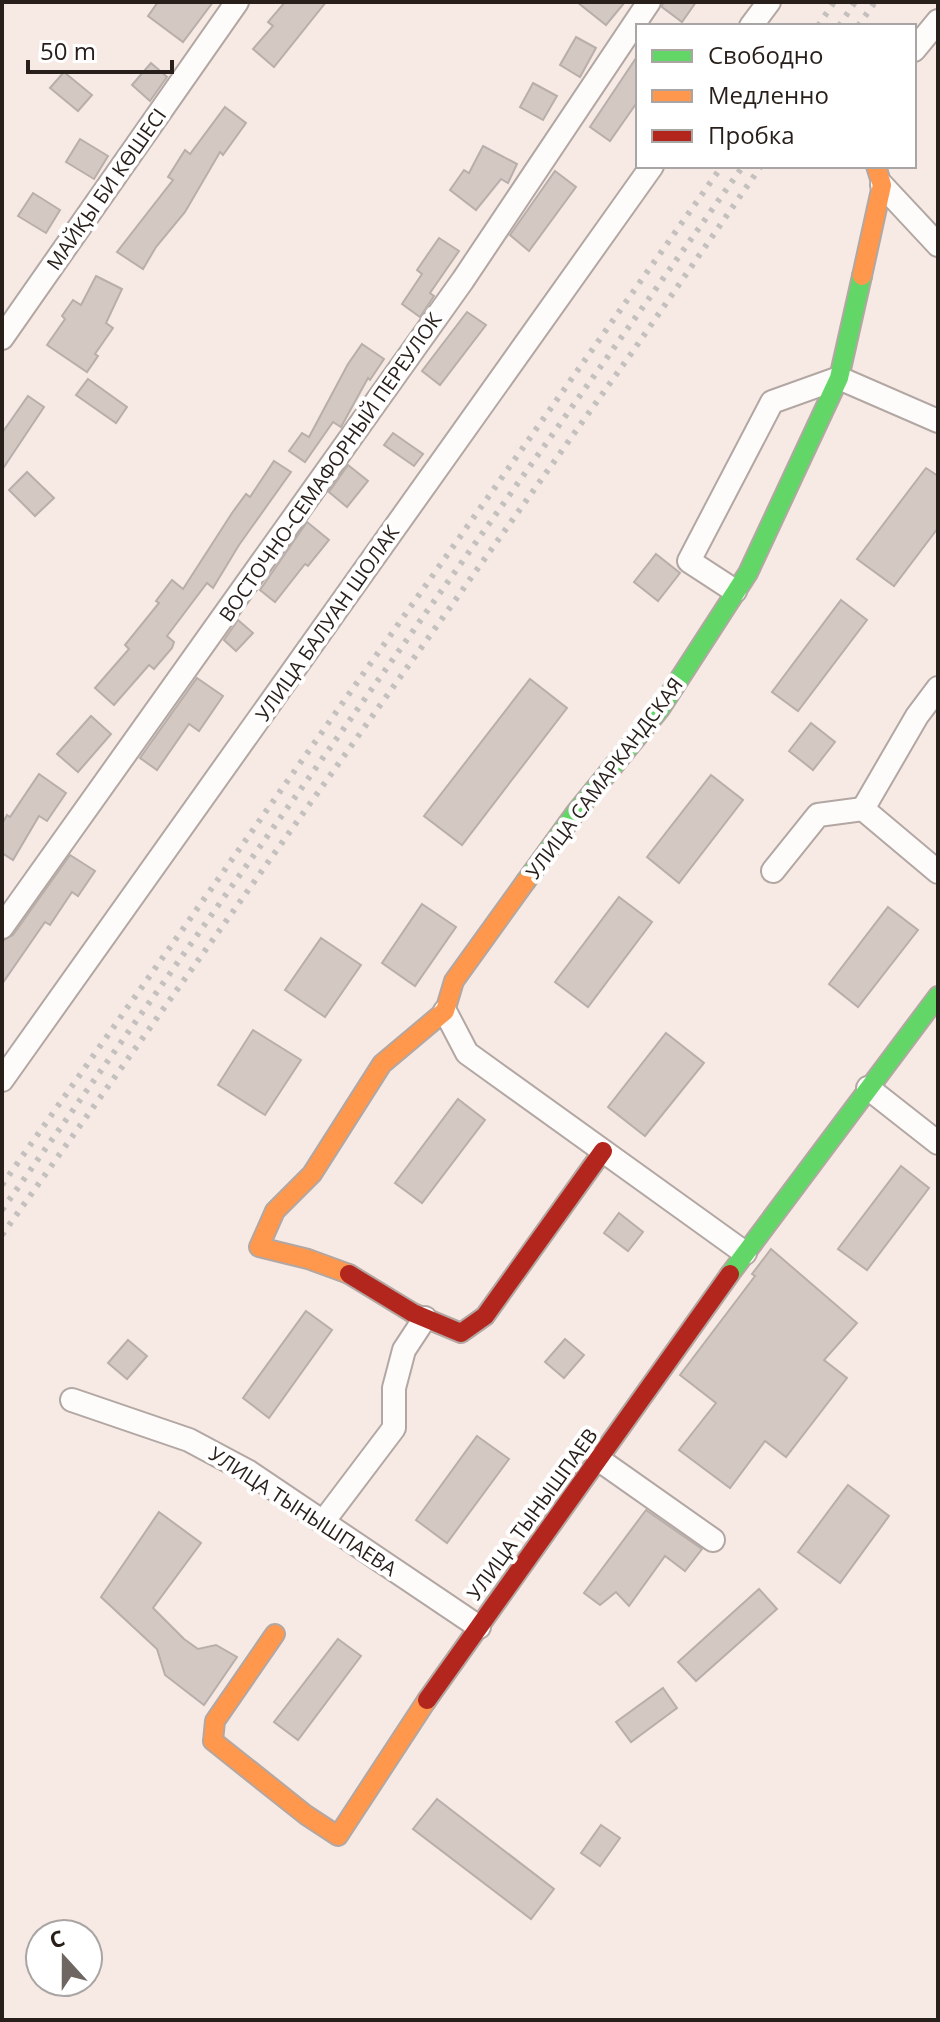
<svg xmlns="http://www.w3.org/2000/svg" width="940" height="2022" viewBox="0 0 940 2022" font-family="'Open Sans',sans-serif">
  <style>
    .building { fill: #d4c8c2; stroke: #b9afaa; stroke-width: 2 }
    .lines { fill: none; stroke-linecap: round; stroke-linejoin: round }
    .street-casing { stroke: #b2a7a3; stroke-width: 26 }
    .fast-casing { stroke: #b2a7a3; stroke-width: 22 }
    .slow-casing { stroke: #b2a7a3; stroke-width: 22 }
    .jam-casing { stroke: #b2a7a3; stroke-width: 22 }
    .street { stroke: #fefcfb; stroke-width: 22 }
    .fast { stroke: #63d668; stroke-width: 18 }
    .slow { stroke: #ff974d; stroke-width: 18 }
    .jam { stroke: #b3261e; stroke-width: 18 }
    .rail { stroke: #c3c0be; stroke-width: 6; stroke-dasharray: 4 8; stroke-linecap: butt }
    .labels { text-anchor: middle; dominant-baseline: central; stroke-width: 8; stroke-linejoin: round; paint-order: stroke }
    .street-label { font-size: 20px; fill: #281f1b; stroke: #fff }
  </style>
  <rect width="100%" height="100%" fill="#f7eae4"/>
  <!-- building -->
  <g class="building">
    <path d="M158,2H213L183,42L148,16Z"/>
    <path d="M285,2H326L274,67L253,49L273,26L268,22Z"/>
    <path d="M577,2H625L606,25Z"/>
    <path d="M663,2H696L682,22L662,7Z"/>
    <path d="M576,37L596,48L580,77L560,65Z"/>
    <path d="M638,55V101L610,141L590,127Z"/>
    <path d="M151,63L167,77L150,101L132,85Z"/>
    <path d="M64,72L92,95L78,111L50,88Z"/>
    <path d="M533,83L557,96L543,120L520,107Z"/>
    <path d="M225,107L246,123L223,155L220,152L185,212L156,247L143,269L117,252L173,180L168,177L185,150L190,154Z"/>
    <path d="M80,139L108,156L94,179L66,162Z"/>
    <path d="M483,146L517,164L508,183L501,179L476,210L450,190L464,170L469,173Z"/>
    <path d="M555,171L576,187L529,251L510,235Z"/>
    <path d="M33,193L60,210L46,233L18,216Z"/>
    <path d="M439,238L459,251L430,293L434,296L420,317L402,304L422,274L417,270Z"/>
    <path d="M96,276L122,289L106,323L113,328L95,354L98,356L87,372L47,345L65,319L62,316L73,300L81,305Z"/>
    <path d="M467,312L486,325L440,385L422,371Z"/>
    <path d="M362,344L384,359L370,380L368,378L341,427L333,422L305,462L289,451L302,433L309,437L348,364Z"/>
    <path d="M88,379L127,407L116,423L76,395Z"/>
    <path d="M28,396L44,407L2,470V433Z"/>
    <path d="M393,433L423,454L414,466L384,445Z"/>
    <path d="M274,461L291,472L239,545L213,588L207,583L167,636L174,642L172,648L154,669L149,665L114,705L95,688L129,649L125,645L159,603L156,601L172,580L183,589L232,513L246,494L250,497Z"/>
    <path d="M348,465L368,481L347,507L329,492Z"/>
    <path d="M926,468L938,476V528L894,586L857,559Z"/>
    <path d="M27,472L54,498L35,516L9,490Z"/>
    <path d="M307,522L329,540L308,566L305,564L275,602L260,590Z"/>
    <path d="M656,554L680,573L658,601L634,582Z"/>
    <path d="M841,600L867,620L798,711L772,692Z"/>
    <path d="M238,620L253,633L236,651L224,640Z"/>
    <path d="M197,678L223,696L199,731L189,724L157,770L140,758Z"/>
    <path d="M530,679L567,708L462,845L424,816Z"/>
    <path d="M91,716L111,734L78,772L57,754Z"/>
    <path d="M811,723L835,742L813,770L789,751Z"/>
    <path d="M39,774L66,793L47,821L39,816L13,860L2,853V824L7,815L10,817Z"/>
    <path d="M711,775L743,800L679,883L647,857Z"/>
    <path d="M70,855L95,871L78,896L72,892L50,925L45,922L2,984V941L13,935Z"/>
    <path d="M619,897L652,922L588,1007L555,982Z"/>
    <path d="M422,904L456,927L415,986L382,963Z"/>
    <path d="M888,907L918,930L858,1007L829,984Z"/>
    <path d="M321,938L361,965L325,1017L285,990Z"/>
    <path d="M253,1030L301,1060L265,1115L218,1085Z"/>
    <path d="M666,1033L704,1063L645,1136L608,1107Z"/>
    <path d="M458,1099L485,1120L422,1203L395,1183Z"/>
    <path d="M901,1166L929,1188L867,1270L838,1249Z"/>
    <path d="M619,1213L643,1232L628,1251L604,1233Z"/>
    <path d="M771,1249L857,1323L824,1360L847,1378L786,1457L765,1441L730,1488L679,1450L716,1403L680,1375L755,1276L752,1274Z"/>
    <path d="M306,1311L332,1330L269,1418L243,1398Z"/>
    <path d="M565,1339L584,1355L564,1378L545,1362Z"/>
    <path d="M128,1340L147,1356L127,1379L108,1363Z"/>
    <path d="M477,1436L509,1459L447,1543L416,1520Z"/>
    <path d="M848,1485L889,1516L840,1583L798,1552Z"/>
    <path d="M646,1510L702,1549L685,1571L665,1556L629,1606L616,1592L600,1605L584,1593Z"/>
    <path d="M159,1512L201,1543L153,1608L184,1639L198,1649L216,1645L237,1657L204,1705L165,1675L157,1649L101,1597Z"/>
    <path d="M759,1589L777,1609L696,1681L678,1662Z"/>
    <path d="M338,1639L361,1656L298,1740L274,1722Z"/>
    <path d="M663,1688L677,1708L631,1742L616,1722Z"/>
    <path d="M437,1799L554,1889L531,1919L413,1829Z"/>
    <path d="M601,1825L620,1838L600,1866L581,1853Z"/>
  </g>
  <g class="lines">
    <defs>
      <g id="street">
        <path d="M751,26L769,2"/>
        <path d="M914,50L938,21"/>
        <path d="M882,185L938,245"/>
        <path d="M2,338L237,2"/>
        <path d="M735,591L689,561L772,402L839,378L938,421"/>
        <path d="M863,809L917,716L938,688"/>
        <path d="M773,871L818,815L863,809L938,872"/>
        <path d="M2,927L463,280L649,2"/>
        <path d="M445,1011L467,1053L745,1253"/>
        <path d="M2,1080L652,166"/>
        <path d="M868,1088L938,1143"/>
        <path d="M72,1400L189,1440L249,1472L479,1627"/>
        <path d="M598,1459L713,1540"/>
        <path d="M323,1522L394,1428V1388L404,1350L425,1318"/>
      </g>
      <g id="fast">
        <path d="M526,881L576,812L660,709L748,573L839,378L862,276"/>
        <path d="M730,1274L938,996"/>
      </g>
      <g id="slow">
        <path d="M862,276L882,185L876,166"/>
        <path d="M349,1274L308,1259L259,1247L275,1211L312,1174L382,1064L445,1011L454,981L526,881"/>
        <path d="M275,1634L215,1721L213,1741L306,1815L338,1836L427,1700"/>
      </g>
      <g id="jam">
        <path d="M349,1274L413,1313L461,1333L485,1316L603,1151"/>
        <path d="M427,1700L730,1274"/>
      </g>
    </defs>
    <!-- street casing -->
    <use href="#street" class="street-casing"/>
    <!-- fast casing -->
    <use href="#fast" class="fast-casing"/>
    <!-- slow casing -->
    <use href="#slow" class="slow-casing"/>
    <!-- jam casing -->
    <use href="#jam" class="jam-casing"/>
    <!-- street -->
    <use href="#street" class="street"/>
    <!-- fast -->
    <use href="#fast" class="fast"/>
    <!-- slow -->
    <use href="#slow" class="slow"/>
    <!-- jam -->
    <use href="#jam" class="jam"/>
    <!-- rail -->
    <g class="rail">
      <path d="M818,26L834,2"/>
      <path d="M839,26L855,2"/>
      <path d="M858,26L875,2"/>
      <path d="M2,1185L722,166"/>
      <path d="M2,1210L743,166"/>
      <path d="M2,1235L633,351L761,166"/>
    </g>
  </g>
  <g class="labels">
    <!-- street labels -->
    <g class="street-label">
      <text transform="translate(106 189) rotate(-55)">МАЙҚЫ БИ КӨШЕСІ</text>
      <text transform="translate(330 467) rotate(-55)">ВОСТОЧНО-СЕМАФОРНЫЙ ПЕРЕУЛОК</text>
      <text transform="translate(327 623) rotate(-55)">УЛИЦА БАЛУАН ШОЛАК</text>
      <text transform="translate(604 778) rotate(-53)">УЛИЦА САМАРКАНДСКАЯ</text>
      <text transform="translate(303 1511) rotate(33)">УЛИЦА ТЫНЫШПАЕВА</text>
      <text transform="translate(532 1514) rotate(-54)">УЛИЦА ТЫНЫШПАЕВ</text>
    </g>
  </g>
  <!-- border -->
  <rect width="940" height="2022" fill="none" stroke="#281f1b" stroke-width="8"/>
  <!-- legend -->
  <rect x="636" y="24" width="280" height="144" fill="#ffffff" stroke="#a9a5a4" stroke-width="2"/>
  <rect x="652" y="50" width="40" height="12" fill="#63d668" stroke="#a9a5a4" stroke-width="2"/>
  <text x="708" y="64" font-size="24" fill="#281f1b">Свободно</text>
  <rect x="652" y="90" width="40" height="12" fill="#ff974d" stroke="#a9a5a4" stroke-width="2"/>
  <text x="708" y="104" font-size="24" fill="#281f1b">Медленно</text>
  <rect x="652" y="130" width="40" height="12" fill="#b3261e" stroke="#a9a5a4" stroke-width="2"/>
  <text x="708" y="144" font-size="24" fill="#281f1b">Пробка</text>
  <!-- north arrow -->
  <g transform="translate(64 1958) rotate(339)"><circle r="38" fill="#ffffff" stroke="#a9a5a4" stroke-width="2"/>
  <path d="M0-6L14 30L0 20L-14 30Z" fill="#706661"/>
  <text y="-12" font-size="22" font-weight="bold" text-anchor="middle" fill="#281f1b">С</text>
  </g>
  <!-- scale -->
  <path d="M28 60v12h144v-12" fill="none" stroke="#281f1b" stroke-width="4"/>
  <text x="40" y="60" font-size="24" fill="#281f1b" stroke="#ffffff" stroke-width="6" paint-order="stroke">50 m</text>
</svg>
